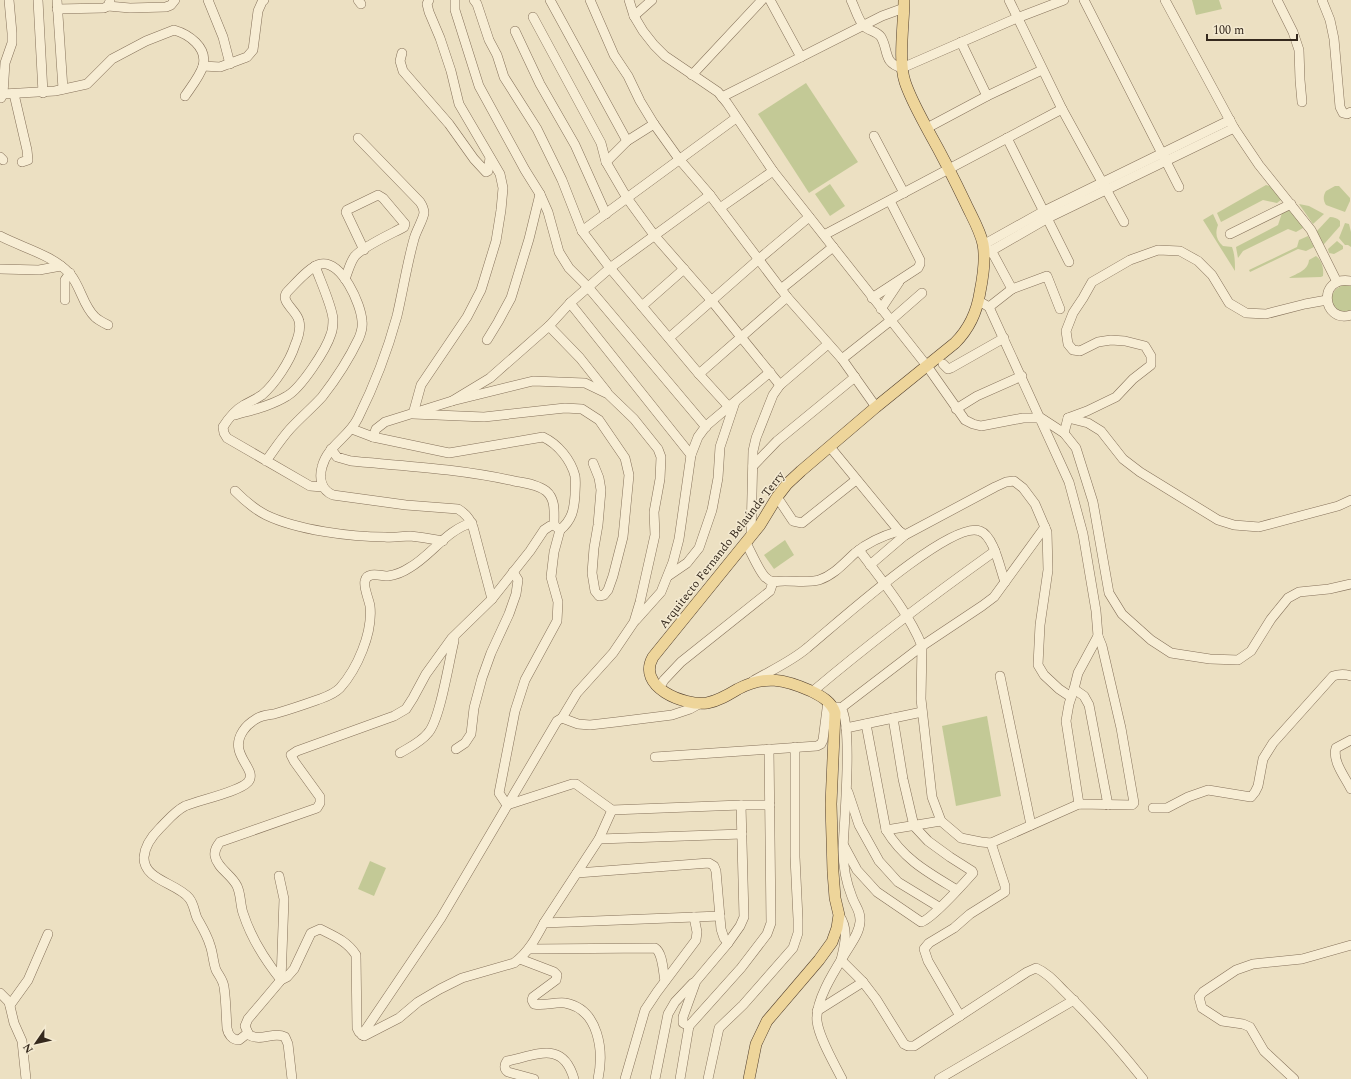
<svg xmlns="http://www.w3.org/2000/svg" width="1351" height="1079" viewBox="0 0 1351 1079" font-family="Spectral,serif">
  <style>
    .green { fill: #c3c996 }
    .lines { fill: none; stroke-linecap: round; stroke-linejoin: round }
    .minor-casing { stroke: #85715a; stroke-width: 10 }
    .major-casing { stroke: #523f2e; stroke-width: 12 }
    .minor { stroke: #f7edd4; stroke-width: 9 }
    .major { stroke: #eed59a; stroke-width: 11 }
    .labels { text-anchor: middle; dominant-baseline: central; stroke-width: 3; stroke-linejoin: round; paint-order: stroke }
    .street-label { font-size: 12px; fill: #35291d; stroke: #f4ead1 }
  </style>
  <rect width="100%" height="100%" fill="#ece0c2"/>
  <!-- green -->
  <g class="green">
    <path d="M1192,0H1219L1222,9L1196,15Z"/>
    <path d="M806,83L858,162L809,193L758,114Z"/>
    <path d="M830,184L845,206L830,216L815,194Z"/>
    <path d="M1266,185L1270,186L1282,199L1277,203L1263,200L1221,222L1217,213Z"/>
    <path d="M1335,186H1339L1350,198V201L1345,212L1326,205C1323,200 1323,196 1326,191Z"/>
    <path d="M1299,204L1309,206L1324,214L1313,224Z"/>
    <path d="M1291,209L1303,226V228L1296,232L1288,229L1243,251L1238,258L1236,247L1278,225L1282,213Z"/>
    <path d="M1213,214L1218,225C1215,233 1216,240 1223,246L1232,247C1235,255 1235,263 1235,271L1203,220Z"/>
    <path d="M1330,217C1334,217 1337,218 1340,221V226L1325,243L1323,245L1316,232Z"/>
    <path d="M1345,223L1349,224L1351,232V247L1348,245H1345L1339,238Z"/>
    <path d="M1308,236L1314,247L1306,251L1298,249L1250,272L1249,270L1297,247L1299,240Z"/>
    <path d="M1337,241L1343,246V249L1334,254L1329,253L1328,249Z"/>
    <path d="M1316,256C1322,260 1324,269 1323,276L1321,277L1289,278C1297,273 1308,271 1309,260Z"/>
    <path d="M1344,285L1351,286V312C1330,315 1324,291 1344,285Z"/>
    <path d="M785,540L794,555L774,569L764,555Z"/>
    <path d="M987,716L1001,796L956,806L942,726Z"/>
    <path d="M370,861L386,868L374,896L358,889Z"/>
  </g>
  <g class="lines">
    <defs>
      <g id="minor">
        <path d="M38,0L43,93"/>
        <path d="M57,0L63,89"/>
        <path d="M208,0L223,37L230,64"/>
        <path d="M358,0L361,4"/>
        <path d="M429,0L427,4L429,12L440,38L451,71L459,104L500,174L503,188L501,210L496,241L481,290L467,317L421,385L413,414L484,417L565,408L582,409L599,420L625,458L629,475L623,537L613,576L608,590L604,595L599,596L595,591L592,573L594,548L598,525L601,490L599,478L593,463"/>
        <path d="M455,0V10L479,86L525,170L540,194L548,212L559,252L569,268L588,287L706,427"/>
        <path d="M474,0L477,4L489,40L497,55L504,77L537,129L562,180L582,231L610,268L699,374L729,407"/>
        <path d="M550,0L627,141"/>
        <path d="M590,0L614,55L628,76L640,101L654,124L679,159L710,195L787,297L842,359L876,407"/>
        <path d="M629,0L634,16L643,31L654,45L665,56L718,92L727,103L773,171L927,366L965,420L973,424L981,426L1023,418H1041L1064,433L1076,448L1093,502L1109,593L1122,614L1151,640L1171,653L1210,659L1238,660L1251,651L1271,619L1288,598L1299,592L1329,589L1351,584"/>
        <path d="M770,0L801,57"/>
        <path d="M851,0C855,8 858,19 863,25C868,31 877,31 881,37C889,51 883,63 902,68L1017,18L1064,0"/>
        <path d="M1009,0L1062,109L1124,222"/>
        <path d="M1084,0L1179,187"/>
        <path d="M1165,0L1234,128L1259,165L1311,230L1337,282"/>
        <path d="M1277,0L1293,32L1299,50L1300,80L1302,102"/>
        <path d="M1322,0L1330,20L1334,39L1340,107L1343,113L1347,114L1351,112"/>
        <path d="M108,6L130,8L166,7L171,5L175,0"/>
        <path d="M57,9L104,8L108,6L110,1"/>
        <path d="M634,16L652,0"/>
        <path d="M533,17L601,143L606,162L627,198L654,235L711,300L780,385"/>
        <path d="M515,31L540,84L575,145L606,214"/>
        <path d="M961,42L987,96"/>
        <path d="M402,53L400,61L403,71L449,124L474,159L486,172L488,171L490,158"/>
        <path d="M203,66L220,67L247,57L253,50L258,11L262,2L264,0"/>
        <path d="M692,75L762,0"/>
        <path d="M3,94L55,91L87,84L112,59L146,41L174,30C188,34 208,47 203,66C200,76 191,87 185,96"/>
        <path d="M14,94L27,150L28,160L22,162"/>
        <path d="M722,97L882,16L904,8"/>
        <path d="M1,98L3,94L5,63L12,43V33L9,0"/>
        <path d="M927,128L987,96L1042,70"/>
        <path d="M874,136L904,193"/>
        <path d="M358,138L420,202C422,205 424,209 424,213C423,220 416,231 414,239C407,264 403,290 397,316C388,349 373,388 358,418C349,437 327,446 322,467C319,478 321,490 333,495L406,505L458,509C465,513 470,519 473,527L492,599"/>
        <path d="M1007,138L1069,262"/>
        <path d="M0,157L3,160"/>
        <path d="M606,162L627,141L654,124"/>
        <path d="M720,208L773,171"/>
        <path d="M582,231L736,118"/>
        <path d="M1230,234L1291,204"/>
        <path d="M824,235L1062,109"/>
        <path d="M0,236C23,248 53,255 70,274C81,287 83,306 95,317C98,320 104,323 108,325"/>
        <path d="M983,245L1044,211L1230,120"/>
        <path d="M991,250L1012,289"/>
        <path d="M984,255L1048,218L1234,128"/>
        <path d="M0,269L39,270L61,266"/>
        <path d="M345,279C348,272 350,262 355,256C364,246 391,234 404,227L405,224L383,198L378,195L347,210L346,212L364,250"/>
        <path d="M1351,281C1317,275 1322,324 1351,315"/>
        <path d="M781,289L833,247"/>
        <path d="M872,298L918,268L920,264V260L890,201"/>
        <path d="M65,300V280L70,273"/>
        <path d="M979,301L989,307L1069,482L1083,534L1096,611L1098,636L1078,673L1074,689L1069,704L1066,721L1079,804"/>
        <path d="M570,303L691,455"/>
        <path d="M642,306L684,269"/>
        <path d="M989,307L1012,289L1047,276L1060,309"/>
        <path d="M881,309L899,282"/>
        <path d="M549,326L580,358L607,392"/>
        <path d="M669,338L759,259L809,217"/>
        <path d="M487,340L498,322L511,298L529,239L540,194"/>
        <path d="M842,359L890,321L922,293"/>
        <path d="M943,364L948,369L951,368L1004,338"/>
        <path d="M699,374L787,297"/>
        <path d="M452,401L533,381L585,383L608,394L634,419L658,449L661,457L660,479L654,512L655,535L640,602L634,622L613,653L577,693L562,718"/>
        <path d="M956,409L977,396L1022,376"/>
        <path d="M235,415C252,410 271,406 287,396C301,388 326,350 331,334C333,329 333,324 333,319C332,306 320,280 315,266"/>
        <path d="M1068,418L1087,411L1116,397L1133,379L1151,365V356L1145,346L1125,341L1111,340L1098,342L1080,351L1073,350L1068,344L1066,331L1073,313L1083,298L1092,282L1130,260L1158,250L1180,251L1198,261L1212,275L1229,303L1246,313L1266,314L1305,304L1327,300"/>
        <path d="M352,429L373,437L449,453L543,437C558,444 571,460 575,476C576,482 575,489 575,495C574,510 572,520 560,530"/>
        <path d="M1064,433L1068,418L1088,423L1101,431L1123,459L1140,472L1218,520L1234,525L1259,527L1338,506L1351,500"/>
        <path d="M373,437L376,429L385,422L452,401L490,378L549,326L570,303L610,268L710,195"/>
        <path d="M830,447L899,531"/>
        <path d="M331,449L337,457L351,461C405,466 460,469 514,481C524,483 537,484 546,491C556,499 554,513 554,525L550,526L544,530L530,551L492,599L452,638L426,674L413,698L406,709L394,716L297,751L291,755L294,761L320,797V803L317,808L220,842C217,846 214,850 215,856C217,868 232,875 237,886C241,894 240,904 243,913C251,938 265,960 281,980L287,977L294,969L311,933L320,929C334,936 347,941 356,955L357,1028L359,1032L364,1036L399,1018L418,1002L440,989L462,978L514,963C528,953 536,938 544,923L720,916"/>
        <path d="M266,461C274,450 281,439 290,429C300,418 312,408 322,397C336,379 349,359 359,338C361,333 363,327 362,321C361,304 342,261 321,264C310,266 296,283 288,291C278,301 297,310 299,321C301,329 298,338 295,345C290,361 275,384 262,395C256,399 250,402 244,405C235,410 228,419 223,427L224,433L227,438L310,486L323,487"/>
        <path d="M753,466L777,441L855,377"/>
        <path d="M235,491C244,500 254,509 266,515C297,530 351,537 385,537C393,538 402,536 410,536C421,537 432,539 443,541"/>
        <path d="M777,497L793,521L802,523L856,480"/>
        <path d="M554,525L560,530L554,552L551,577L558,602L557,621L525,680L515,711L499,793L507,805L572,784H576L612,810L741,805H770"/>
        <path d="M751,536L753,451L756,438L773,395L780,385L828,344"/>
        <path d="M746,543C751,552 759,571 765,577C772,584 777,581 785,581C796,581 808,583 819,580C834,575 844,563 855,553C867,543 885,535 899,531L905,535"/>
        <path d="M859,550C880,578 909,613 922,646L921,699L932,797L941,821L961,838L981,842L991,843L1079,804L1132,805L1134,803L1121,728L1102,646L1098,636"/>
        <path d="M870,565L905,535L995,487L1006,482L1014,481L1023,488L1035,504L1047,532L1048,570L1040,625L1038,665L1044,675L1059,689L1071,697"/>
        <path d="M668,576L687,563L699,548L712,510L718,478L720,447L735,402"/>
        <path d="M636,620L661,592L673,562L679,539L691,455L698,437L706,426L770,372"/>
        <path d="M1000,676L1031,825"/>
        <path d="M753,681C770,671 792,661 807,648C833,627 951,519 980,531C994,536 1000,569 1005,582"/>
        <path d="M659,688L664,680L681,662L770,591L773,582"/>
        <path d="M1074,689L1084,696L1089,705L1108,805"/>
        <path d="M812,692C871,642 932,596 995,551"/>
        <path d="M836,707L841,708L922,646L982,606L994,597L1045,527"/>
        <path d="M841,708C853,725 844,823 843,849C843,865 846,882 852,897C855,906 861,911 860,922C859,935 849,946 843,957C833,973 815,1002 817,1021C819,1038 834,1063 842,1079"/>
        <path d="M866,724L886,830C904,860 929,873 957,890"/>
        <path d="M846,728L922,712"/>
        <path d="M1351,740L1336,748C1332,761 1345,777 1351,789"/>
        <path d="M456,749L465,743L471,734L474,708L482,678L491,653L509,614L516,594L518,580L513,572"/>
        <path d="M400,753C410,747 421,742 428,733C440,720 449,661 454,641V637"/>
        <path d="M655,757L817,746L821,744L823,740L828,701"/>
        <path d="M848,792L859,825L879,861L898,882L939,907"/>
        <path d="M1153,808H1167L1188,797L1208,790L1251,797L1255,792L1258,786L1263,759L1273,743L1333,676C1340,674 1345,674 1351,676"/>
        <path d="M886,830L941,821"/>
        <path d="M599,839L742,834"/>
        <path d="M844,846L857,870L877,892L921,922C930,921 965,882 973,873L972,871L950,857L928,841L914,826L903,779L893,718"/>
        <path d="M577,873L709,863L714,866L716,871L721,929L724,938L728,943"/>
        <path d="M279,876L284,899L281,980L248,1019L245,1026L249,1035C261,1042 274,1031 285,1037L288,1044L292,1079"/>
        <path d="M839,915C849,929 845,944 841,960L863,982L876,999L904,1044L908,1046H914L1027,972L1036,968C1048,973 1056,983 1065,992C1093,1019 1119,1049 1143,1079"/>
        <path d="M544,923L599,839L612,810"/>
        <path d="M529,949L655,948C663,953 663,972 665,981"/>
        <path d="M520,959L554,972L557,975L556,980L533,997L532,1000L534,1004C544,1006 554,1002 565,1003C599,1009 604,1051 598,1079"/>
        <path d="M0,993L9,1002L14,1023L22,1041L26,1079"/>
        <path d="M10,1005L28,980L48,934"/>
        <path d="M817,1011L863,982"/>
        <path d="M960,1016L928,961L924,949L929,943L954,928L970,914L1005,892V886L991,843"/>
        <path d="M689,1026L683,1023V1017L696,981L728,943L740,926L744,917L741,805"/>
        <path d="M248,1033L239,1040C232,1040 228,1034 227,1028C226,1014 226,1000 224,987C223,980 219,976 216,970C213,962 213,953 210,945C207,935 202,927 197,918C194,911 194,904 189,898C177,883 143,880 144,857C145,845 152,836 160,828C168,820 175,811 185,806C199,800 239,792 248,782C259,769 227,755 243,731C246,726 251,722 256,719C262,715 268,715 274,714C288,710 303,705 317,700C325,697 333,695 340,688C357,669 373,633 370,606C369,600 363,586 365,581C367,571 381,576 388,576C395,575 403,572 409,568C431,556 447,529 472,523"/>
        <path d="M362,1035L441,918L557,721L562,718L578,724L590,725L616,722L672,715L690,709L699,704"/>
        <path d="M534,1079L508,1072C504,1069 504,1065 507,1061C537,1055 563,1040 574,1079"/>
        <path d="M625,1079L645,1010L657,992L696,940L697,932L694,917"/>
        <path d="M655,1079L668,1014L675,1002L693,983"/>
        <path d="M680,1079L689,1026L741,968L767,934L771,923L769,749"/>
        <path d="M708,1079L719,1028L743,1005L793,948L798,933V919L795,857V747"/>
        <path d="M939,1079L1074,1000"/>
        <path d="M1294,1079L1264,1051L1250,1027L1243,1024L1222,1021L1202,1008L1199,997L1203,992L1236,970L1253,964L1302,959L1351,945"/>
      </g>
      <path id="major" d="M749,1079L756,1044L767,1021L819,960L832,942L837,928L839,915L835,898L833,872L831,804L835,713C832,702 821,696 811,691C784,679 765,675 738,689C728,695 718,701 707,703C684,706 636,687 653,657L760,525L777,497L787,484L801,471L876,407L955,343C970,328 977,312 980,292C983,277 986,259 983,244C980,230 972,217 966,204C955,181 943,157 930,134C921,117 911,100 905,82C898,61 904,23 904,0"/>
    </defs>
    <!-- minor casing -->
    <use href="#minor" class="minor-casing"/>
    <!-- major casing -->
    <use href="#major" class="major-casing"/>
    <!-- minor -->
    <use href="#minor" class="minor"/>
    <!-- major -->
    <use href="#major" class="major"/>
  </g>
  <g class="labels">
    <!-- street labels -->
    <g class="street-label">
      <text transform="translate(722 550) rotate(-52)">Arquitecto Fernando Belaúnde Terry</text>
    </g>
  </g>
  <!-- north arrow -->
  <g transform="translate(36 1043) rotate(236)" stroke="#f4ead1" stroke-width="3" paint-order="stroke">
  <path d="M0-3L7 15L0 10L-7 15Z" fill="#35291d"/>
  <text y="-6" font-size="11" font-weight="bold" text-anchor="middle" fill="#35291d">N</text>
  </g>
  <!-- scale -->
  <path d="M1207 34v6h90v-6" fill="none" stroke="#35291d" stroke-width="2"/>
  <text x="1213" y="34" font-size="12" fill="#35291d" stroke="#f4ead1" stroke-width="3" paint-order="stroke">100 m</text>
</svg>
